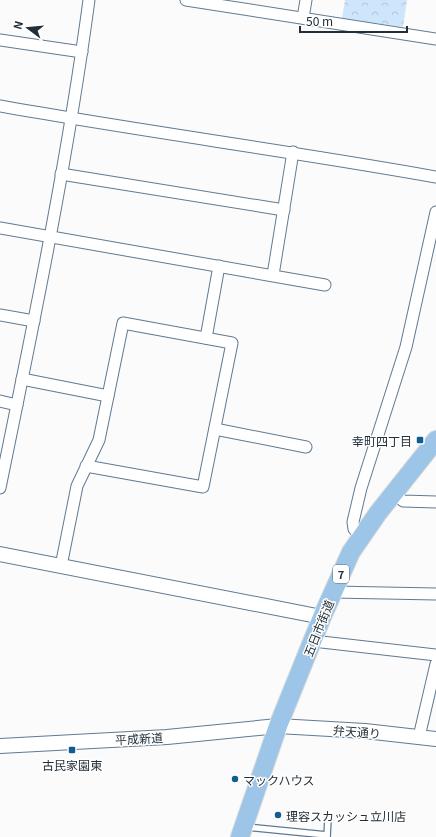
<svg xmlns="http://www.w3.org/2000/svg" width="436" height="837" viewBox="0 0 436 837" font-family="Georgia,'Noto Sans JP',serif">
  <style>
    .park { fill: url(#park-crowns) }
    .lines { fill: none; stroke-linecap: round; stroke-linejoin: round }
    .service-casing { stroke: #5f7a92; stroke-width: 8 }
    .minor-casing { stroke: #5f7a92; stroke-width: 13 }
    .tertiary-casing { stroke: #5f7a92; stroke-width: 16 }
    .primary-casing { stroke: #d7d9db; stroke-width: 20 }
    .service { stroke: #fff; stroke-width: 5.5 }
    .minor { stroke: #fff; stroke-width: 11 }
    .tertiary { stroke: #fff; stroke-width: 14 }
    .primary { stroke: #9dc5e7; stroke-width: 18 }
    .poi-dot { fill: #125d90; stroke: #fff; stroke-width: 1.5 }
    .labels { text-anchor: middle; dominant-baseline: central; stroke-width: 3; stroke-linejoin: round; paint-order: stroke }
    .shield { fill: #fff; stroke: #646d74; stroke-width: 1 }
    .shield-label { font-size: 11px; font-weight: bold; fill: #222e38 }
    .poi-label { font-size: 12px; fill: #222e38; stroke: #fff; text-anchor: start }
    .street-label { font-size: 12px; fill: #222e38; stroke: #fff }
  </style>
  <defs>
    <pattern id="park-crowns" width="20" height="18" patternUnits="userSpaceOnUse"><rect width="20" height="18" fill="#cee6fb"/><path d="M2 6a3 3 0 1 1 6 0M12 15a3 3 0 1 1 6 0" fill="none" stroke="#b1c6d8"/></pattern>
  </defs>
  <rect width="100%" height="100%" fill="#fbfbfb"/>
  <!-- park -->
  <path class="park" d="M345,0H407L403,27L342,18Z"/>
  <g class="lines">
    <defs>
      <g id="service">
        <path d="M246,827L327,835"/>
        <path d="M327,837L328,819"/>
      </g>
      <g id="minor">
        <path d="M186,0L436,39"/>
        <path d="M303,18L306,0"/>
        <path d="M0,40L82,52"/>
        <path d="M0,106C145,132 291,151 436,177"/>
        <path d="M61,174L284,210"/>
        <path d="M0,228L325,285"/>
        <path d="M273,275L293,152"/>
        <path d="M0,315L34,321"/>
        <path d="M206,338L219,266"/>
        <path d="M22,379L108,396"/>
        <path d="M0,401L17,405"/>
        <path d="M215,429L306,447"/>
        <path d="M0,488C33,326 67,164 89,0"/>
        <path d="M394,493L403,501L436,502"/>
        <path d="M361,536L354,529L353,522L361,488L406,347L436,212"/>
        <path d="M61,566L77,486L99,440L123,323L232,343L203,487L86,466"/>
        <path d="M333,592L436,594"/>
        <path d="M313,641L436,655"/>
        <path d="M419,737L436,664"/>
      </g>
      <g id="tertiary">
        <path d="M0,554L322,617"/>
        <path d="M0,746L167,737L278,726L365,731L436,739"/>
      </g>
      <path id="primary" d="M240,837L278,726L322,617L351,552L378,513L436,440"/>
    </defs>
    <!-- service casing -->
    <use href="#service" class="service-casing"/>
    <!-- minor casing -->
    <use href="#minor" class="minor-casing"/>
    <!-- tertiary casing -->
    <use href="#tertiary" class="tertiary-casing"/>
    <!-- primary casing -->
    <use href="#primary" class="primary-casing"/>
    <!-- service -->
    <use href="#service" class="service"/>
    <!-- minor -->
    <use href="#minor" class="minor"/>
    <!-- tertiary -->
    <use href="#tertiary" class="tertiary"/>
    <!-- primary -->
    <use href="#primary" class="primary"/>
  </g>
  <!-- markers -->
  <g class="poi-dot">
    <rect x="416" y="436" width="8" height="8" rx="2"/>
    <rect x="68" y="746" width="8" height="8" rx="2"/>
    <circle cx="235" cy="779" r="4"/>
    <circle cx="278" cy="815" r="4"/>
  </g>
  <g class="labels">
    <!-- shield labels -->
    <rect class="shield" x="333" y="565" width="16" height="18" rx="3"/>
    <g class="shield-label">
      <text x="341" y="574">7</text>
    </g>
    <!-- poi labels -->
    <g class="poi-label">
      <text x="412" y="440" text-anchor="end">幸町四丁目</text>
      <text x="72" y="764" text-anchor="middle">古民家園東</text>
      <text x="243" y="779">マックハウス</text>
      <text x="286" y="815">理容スカッシュ立川店</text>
    </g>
    <!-- street labels -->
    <g class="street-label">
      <text transform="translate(318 628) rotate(-68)">五日市街道</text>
      <text transform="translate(357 731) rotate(5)">弁天通り</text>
      <text transform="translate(139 738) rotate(-3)">平成新道</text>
    </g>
  </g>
  <!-- north arrow -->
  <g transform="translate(28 28) rotate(286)" stroke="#ffffff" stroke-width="3" paint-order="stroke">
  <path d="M0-3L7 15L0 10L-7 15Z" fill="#222e38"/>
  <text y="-6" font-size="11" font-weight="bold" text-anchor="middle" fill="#222e38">N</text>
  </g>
  <!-- scale -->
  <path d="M300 26v6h107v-6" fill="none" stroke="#222e38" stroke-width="2"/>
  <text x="306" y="26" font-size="12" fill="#222e38" stroke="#ffffff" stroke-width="3" paint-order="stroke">50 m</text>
</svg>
